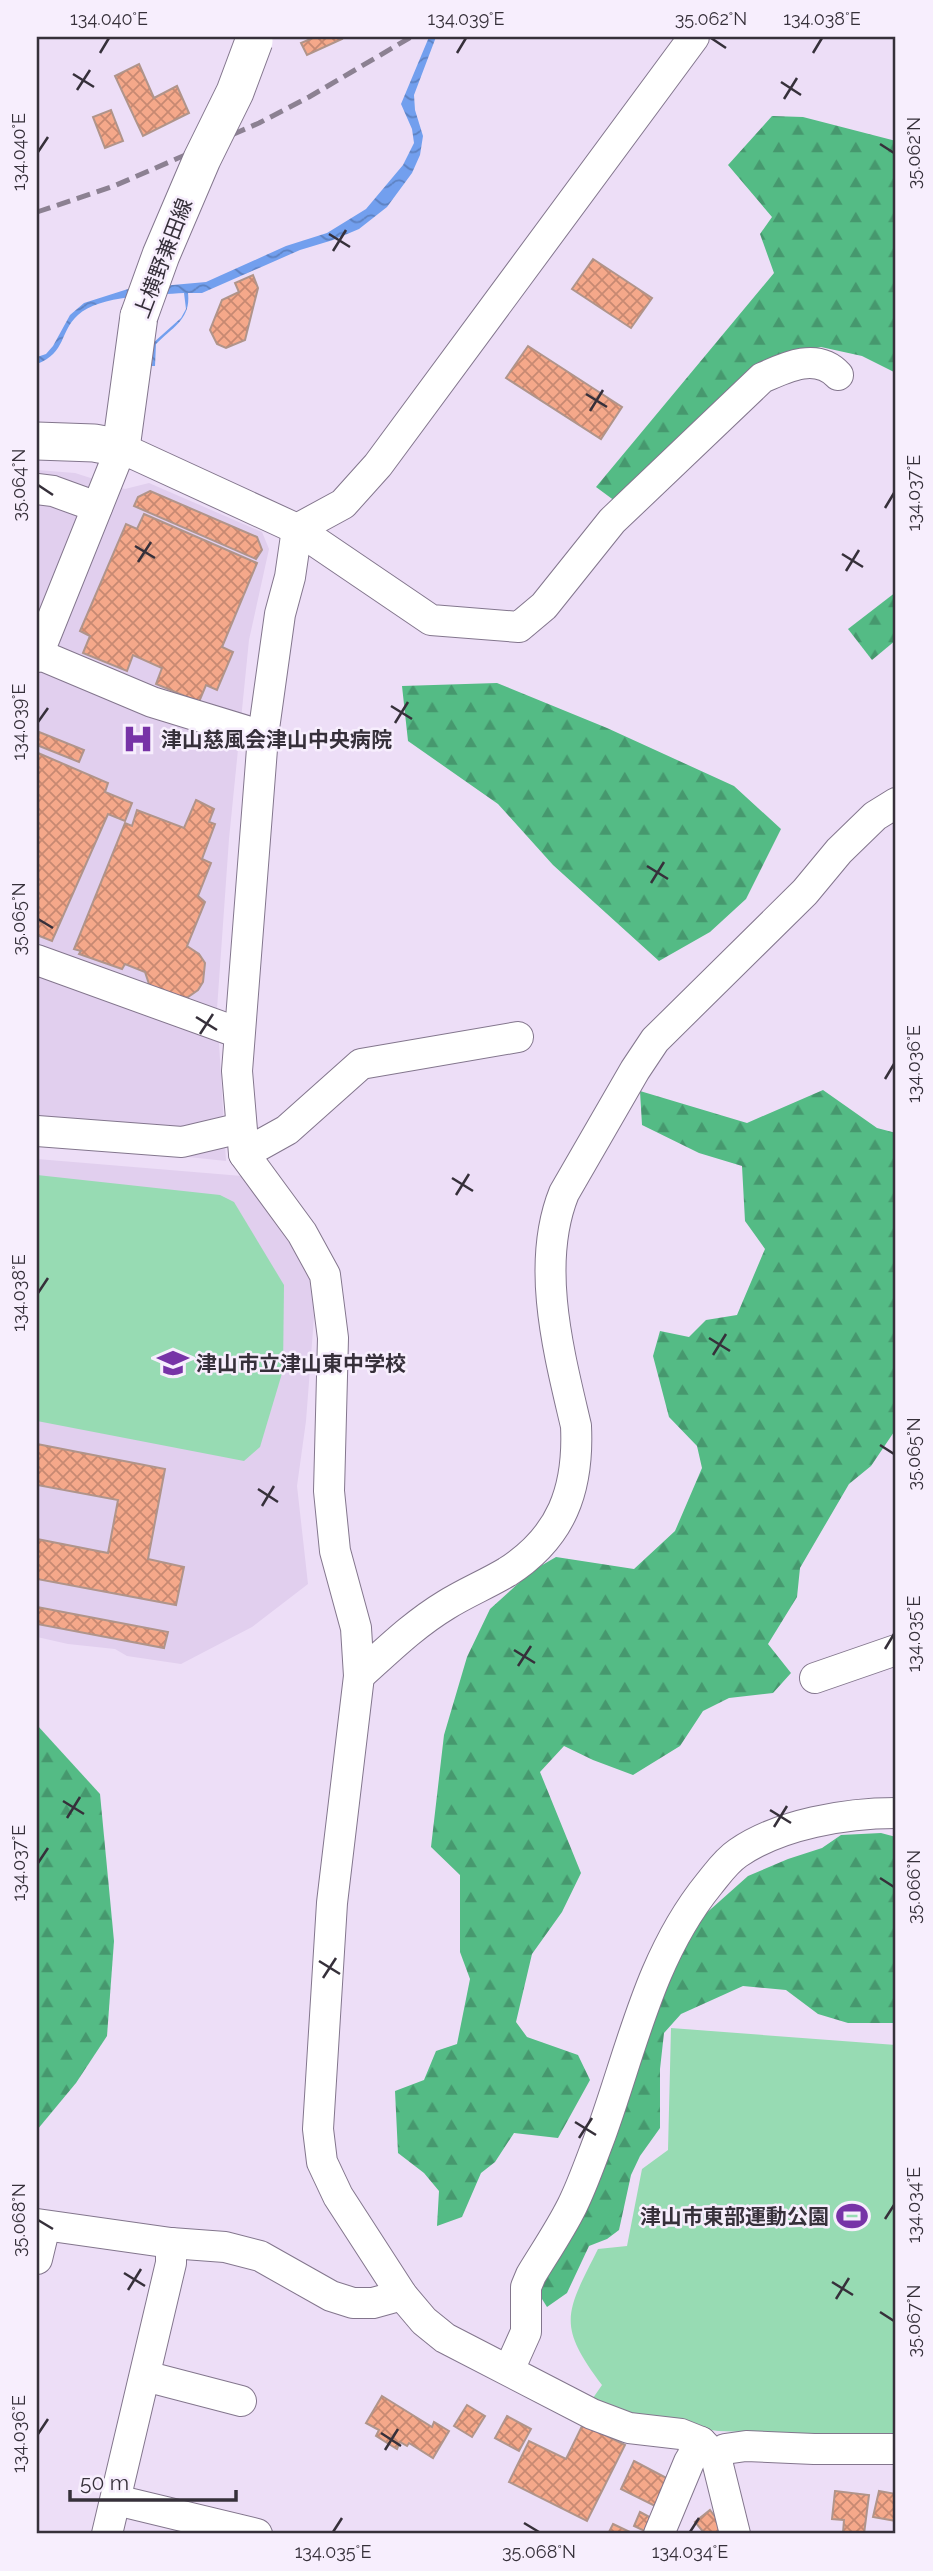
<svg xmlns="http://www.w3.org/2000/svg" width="933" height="2571" viewBox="0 0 933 2571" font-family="Raleway,'Noto Sans JP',sans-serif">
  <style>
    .built { fill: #e1cfee }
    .forest { fill: url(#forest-firs) }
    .green { fill: #97dbb3 }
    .water { fill: url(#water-waves) }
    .building { fill: url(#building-cross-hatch); stroke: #b0948a; stroke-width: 2 }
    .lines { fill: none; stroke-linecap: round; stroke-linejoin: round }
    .minor-casing { stroke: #83768d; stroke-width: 32 }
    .major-casing { stroke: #83768d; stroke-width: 39 }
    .minor { stroke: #fff; stroke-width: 30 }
    .major { stroke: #fff; stroke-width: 37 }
    .rail { stroke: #8c8192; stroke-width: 5; stroke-dasharray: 14 7; stroke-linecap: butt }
    .major-bridge-casing { stroke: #83768d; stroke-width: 39; stroke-linecap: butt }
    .major-bridge { stroke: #fff; stroke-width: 37 }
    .ticks { fill: none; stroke: #36303a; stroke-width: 2.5 }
    .labels { text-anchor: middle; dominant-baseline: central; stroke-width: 5; stroke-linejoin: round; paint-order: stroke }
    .street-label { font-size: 21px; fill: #36303a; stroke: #f7eefd }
    .poi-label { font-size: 21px; font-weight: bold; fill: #36303a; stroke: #f7eefd; text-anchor: start }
    .neatline { fill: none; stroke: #36303a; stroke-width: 2.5 }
    .ticks-label { font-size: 18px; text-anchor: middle; fill: #36303a }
  </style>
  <defs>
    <pattern id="forest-firs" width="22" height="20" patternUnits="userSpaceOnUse" patternTransform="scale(1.75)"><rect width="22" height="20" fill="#54bb85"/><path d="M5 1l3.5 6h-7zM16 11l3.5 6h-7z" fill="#46986e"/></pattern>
    <pattern id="water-waves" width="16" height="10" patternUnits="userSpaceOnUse" patternTransform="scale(1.75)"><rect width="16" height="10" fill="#729fee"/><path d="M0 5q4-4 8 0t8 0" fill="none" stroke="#5e82c2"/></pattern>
    <pattern id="building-cross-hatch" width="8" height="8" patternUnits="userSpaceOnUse" patternTransform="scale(1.75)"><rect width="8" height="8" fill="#f5a88a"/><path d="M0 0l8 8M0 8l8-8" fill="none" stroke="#c78972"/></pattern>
  </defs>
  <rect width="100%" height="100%" fill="#eddef7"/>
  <!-- built -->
  <g class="built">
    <path d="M37,470L75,473L125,489L149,483L262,532L269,549L249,640L229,839L217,1009L226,1161L37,1141Z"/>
    <path d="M37,1159L242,1176L280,1220L306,1265L315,1304L306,1421L297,1486L308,1584L252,1627L181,1664L127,1656L115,1649L68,1644L37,1637Z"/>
  </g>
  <!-- forest -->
  <g class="forest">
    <path d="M772,116L803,117L896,141V373L862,356L821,347L782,356L619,504L596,487L774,273L760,234L772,217L728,165Z"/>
    <path d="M896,592V640L872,660L848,629Z"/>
    <path d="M497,683L607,728L734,786L781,829L746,899L710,932L659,961L553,865L498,804L408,741L402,686Z"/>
    <path d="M823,1090L877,1128L896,1133V1429L871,1466L849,1484L800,1568L797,1597L768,1644L791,1673L773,1693L729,1698L703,1711L680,1746L633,1775L593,1760L564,1746L540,1772L581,1873L562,1912L532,1954L516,2022L527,2037L578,2055L590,2080L558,2138L514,2133L495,2162L481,2173L462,2217L437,2226L439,2191L424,2173L398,2153L395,2091L424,2080L436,2051L457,2044L470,1979L460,1952V1875L431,1847L444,1735L467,1657L490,1609L532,1571L556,1557L634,1569L675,1531L702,1468L697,1446L669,1417L653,1356L660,1331L689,1337L706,1320L737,1315L765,1249L745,1221L742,1166L699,1153L642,1125L640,1091L747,1123Z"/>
    <path d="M37,1725L100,1794L114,1941L107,2036L76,2083L37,2130Z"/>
    <path d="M881,1833L896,1837V2023H848L818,2014L786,1990L743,1986L681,2014L664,2033L660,2069V2128L640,2156L631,2175L619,2230L607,2239L589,2246L567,2293L547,2307L537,2291L693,1925L748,1876L788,1859L822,1848L841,1835Z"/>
  </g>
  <!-- green -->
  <g class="green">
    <path d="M37,1175L220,1195L234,1202L284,1285L283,1370L260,1447L244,1461L37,1421Z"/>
    <path d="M671,2028L896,2045V2437L718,2431L649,2421L619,2414L593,2398L602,2385C556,2324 566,2313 598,2249L627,2246L642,2169L668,2150Z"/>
  </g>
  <!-- water -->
  <path class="water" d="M429,37H436L414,95L415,110L423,136L420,155L412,173L387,207L359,229L333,240L300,250L202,293H188C191,319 173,327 156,344L155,366H152L153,343L181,318L186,309L184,293C156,295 99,295 78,315C59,332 67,352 37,364V357L46,354L53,346L70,315L84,303L128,289L206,282L286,246L327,233L366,209L403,165L414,143L412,129L401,104Z"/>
  <!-- building -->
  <g class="building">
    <path d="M315,37H341L342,39L307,55L301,43Z"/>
    <path d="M139,64L154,98L177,86L189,113L143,136L115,76Z"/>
    <path d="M111,110L123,141L105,148L93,117Z"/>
    <path d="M593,259L652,298L631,328L572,289Z"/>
    <path d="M253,275L258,288L245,340L226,348L217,344L210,330L222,300L239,292L235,283Z"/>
    <path d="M528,346L622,407L601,439L506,378Z"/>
    <path d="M150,491L257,537L262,550L256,559L134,506L138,497Z"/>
    <path d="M144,514L257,563L222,647L233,652L217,690L206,685L199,702L156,684L162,668L133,655L127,671L83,653L90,636L80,631L126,524L137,529Z"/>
    <path d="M39,732L84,750L79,762L37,745Z"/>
    <path d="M38,753L108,783L105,792L132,803L125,821L108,814L52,941L37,935Z"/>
    <path d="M196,800L214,809L209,822L215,824L202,859L211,863L198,896L205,902L187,946L199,954L205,963L203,982L198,990L188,997L173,999L150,987L145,972L125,964L122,969L79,954L81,951L74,949L125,823L132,826L137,810L184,828Z"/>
    <path d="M37,1444L165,1469L148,1559L184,1567L176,1605L37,1579V1539L108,1553L118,1500L37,1485Z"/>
    <path d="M37,1607L168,1632L164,1648L37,1624Z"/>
    <path d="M382,2396L432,2427L434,2422L449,2431L433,2458L409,2443L407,2446L400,2442L397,2449L376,2436L379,2430L366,2423Z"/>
    <path d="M467,2405L485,2416L472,2437L454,2426Z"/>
    <path d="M507,2416L531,2429L519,2451L495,2438Z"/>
    <path d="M583,2424L625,2445L587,2521L509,2482L529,2441L566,2459Z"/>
    <path d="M634,2461L674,2482L661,2509L621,2489Z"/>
    <path d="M835,2491L869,2495L864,2534L843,2533L844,2520L832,2519Z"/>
    <path d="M879,2491L896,2494V2521L873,2517Z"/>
    <path d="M710,2510L723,2527L714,2534H705L695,2522Z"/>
    <path d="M640,2512L655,2520L649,2533L634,2526Z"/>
    <path d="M613,2524L634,2534H608Z"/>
  </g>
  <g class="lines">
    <defs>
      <g id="minor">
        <path d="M37,489L53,491L97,507"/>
        <path d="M297,529L290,577L280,614L263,736L237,1071L244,1154L302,1233L325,1275L333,1338L329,1491L335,1551L356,1628L359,1676L332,1903L318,2129L322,2162L338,2196L402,2295L424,2321L445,2338L592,2414L629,2428L681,2434L701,2442L716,2457L735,2534"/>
        <path d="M297,529L343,504L378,465L694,37"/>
        <path d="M38,654L152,702L263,736"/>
        <path d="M37,657L121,448L297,529L431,620L519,627L544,606L612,521L762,378C786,367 817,352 838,375"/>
        <path d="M37,960L239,1033"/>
        <path d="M37,1131L182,1142L241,1128"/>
        <path d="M244,1154L287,1130L361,1064L518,1037"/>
        <path d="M359,1676C387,1651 413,1625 446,1605C465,1593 487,1584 507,1572C562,1537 579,1489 576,1426C559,1353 535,1265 564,1193L635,1070L655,1040L805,892L839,851L875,816L896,803"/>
        <path d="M815,1678L896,1650"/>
        <path d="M37,2224L171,2243L225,2247L260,2256L331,2296L353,2303H373L402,2295"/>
        <path d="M37,2259L45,2226"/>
        <path d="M509,2370L526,2332V2287L531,2275C545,2252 560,2230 572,2206C582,2186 590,2163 598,2142C631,2054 648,1959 709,1884C718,1873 726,1861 738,1853C780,1824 846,1813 896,1813"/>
        <path d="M145,2376L241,2401"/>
        <path d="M716,2457L725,2449L746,2446L814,2449H896"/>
        <path d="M116,2500L257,2534"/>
        <path d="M107,2534L171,2263V2243"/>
        <path d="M659,2534L689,2462L701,2442"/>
      </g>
      <path id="major" d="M37,441L94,443L121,448L139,316"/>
    </defs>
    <!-- minor casing -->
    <use href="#minor" class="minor-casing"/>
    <!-- major casing -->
    <use href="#major" class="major-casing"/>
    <!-- minor -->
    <use href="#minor" class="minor"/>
    <!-- major -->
    <use href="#major" class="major"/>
    <!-- rail -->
    <path class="rail" d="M37,212L114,186L259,123L309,97L411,37"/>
    <defs>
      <path id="major-bridge" d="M139,316L161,255L202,159L235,92L254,41"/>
    </defs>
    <!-- major-bridge casing -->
    <use href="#major-bridge" class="major-bridge-casing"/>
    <!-- major-bridge -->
    <use href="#major-bridge" class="major-bridge"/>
  </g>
  <!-- ticks -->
  <path class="ticks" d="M711,38L726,48M100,53L109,38M457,53L466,38M813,53L822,38M73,74L94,87M781,82L801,95M77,90L90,70M784,99L797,78M880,144L894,153M38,152L48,137M329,234L350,247M333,251L346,230M586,394L607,407M590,411L603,390M38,485L53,495M885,508L894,493M135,546L155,558M842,554L863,567M138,562L151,542M846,571L859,550M391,706L412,719M38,722L48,708M395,723L408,702M647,866L668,879M651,883L664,862M38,919L53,928M196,1017L217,1030M200,1034L213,1014M885,1079L894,1064M452,1178L473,1191M456,1195L469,1174M38,1293L48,1278M709,1338L730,1351M713,1355L726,1334M880,1445L894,1454M258,1489L278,1502M262,1506L274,1486M885,1649L894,1634M514,1650L535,1663M518,1666L531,1646M63,1801L84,1814M770,1810L791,1823M67,1818L80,1797M774,1827L787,1806M38,1863L48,1848M880,1878L894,1887M319,1961L340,1974M323,1978L336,1958M575,2122L596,2135M579,2138L592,2118M885,2219L894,2205M38,2220L53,2229M124,2273L145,2286M832,2282L853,2295M128,2290L141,2269M836,2299L849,2278M880,2312L894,2321M381,2433L401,2446M38,2434L48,2419M385,2450L398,2429M524,2523L539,2532M333,2532L342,2518M690,2532L699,2518"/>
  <!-- icons -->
  <defs>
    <symbol id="hospital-bare" viewBox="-9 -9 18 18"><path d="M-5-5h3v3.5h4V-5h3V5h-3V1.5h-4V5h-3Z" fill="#7733a7" stroke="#f7eefd" stroke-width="2.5" paint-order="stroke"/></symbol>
    <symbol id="school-bare" viewBox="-9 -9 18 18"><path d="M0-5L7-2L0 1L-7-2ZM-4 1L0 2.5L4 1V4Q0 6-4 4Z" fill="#7733a7" stroke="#f7eefd" stroke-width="2.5" paint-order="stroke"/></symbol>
    <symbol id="stadium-bare" viewBox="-9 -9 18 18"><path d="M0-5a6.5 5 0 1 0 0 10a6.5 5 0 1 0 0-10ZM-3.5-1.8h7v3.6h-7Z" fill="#7733a7" stroke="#f7eefd" stroke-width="2.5" paint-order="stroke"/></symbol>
  </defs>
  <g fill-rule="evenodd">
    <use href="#hospital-bare" x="116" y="717" width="44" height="44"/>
    <use href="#school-bare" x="151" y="1341" width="44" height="44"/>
    <use href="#stadium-bare" x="830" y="2194" width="44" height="44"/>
  </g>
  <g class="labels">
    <!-- street labels -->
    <g class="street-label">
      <text transform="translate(163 258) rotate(-69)">上横野兼田線</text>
    </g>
    <!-- poi labels -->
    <g class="poi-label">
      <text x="161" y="739">津山慈風会津山中央病院</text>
      <text x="196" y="1363">津山市立津山東中学校</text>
      <text x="829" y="2216" text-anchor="end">津山市東部運動公園</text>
    </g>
  </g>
  <!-- border -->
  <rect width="933" height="2571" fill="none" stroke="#f7eefd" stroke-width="77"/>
  <!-- scale -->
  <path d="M70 2490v10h166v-10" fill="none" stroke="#36303a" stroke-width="3.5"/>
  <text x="80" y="2490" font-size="21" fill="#36303a" stroke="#f7eefd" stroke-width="5" paint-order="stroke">50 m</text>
  <rect x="38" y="38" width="856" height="2494" class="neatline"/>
  <g class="ticks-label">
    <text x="109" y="25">134.040°E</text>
    <text x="466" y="25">134.039°E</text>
    <text x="711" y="25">35.062°N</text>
    <text x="822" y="25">134.038°E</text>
    <text transform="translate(19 152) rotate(-90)" y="6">134.040°E</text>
    <text transform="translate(914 153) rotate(-90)" y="6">35.062°N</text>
    <text transform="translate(19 485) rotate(-90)" y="6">35.064°N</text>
    <text transform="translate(914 493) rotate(-90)" y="6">134.037°E</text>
    <text transform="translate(19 722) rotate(-90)" y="6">134.039°E</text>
    <text transform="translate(19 919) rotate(-90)" y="6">35.065°N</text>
    <text transform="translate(914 1064) rotate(-90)" y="6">134.036°E</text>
    <text transform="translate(19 1293) rotate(-90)" y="6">134.038°E</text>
    <text transform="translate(914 1454) rotate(-90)" y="6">35.065°N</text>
    <text transform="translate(914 1634) rotate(-90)" y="6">134.035°E</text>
    <text transform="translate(19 1863) rotate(-90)" y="6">134.037°E</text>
    <text transform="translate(914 1887) rotate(-90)" y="6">35.066°N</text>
    <text transform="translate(914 2205) rotate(-90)" y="6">134.034°E</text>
    <text transform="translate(19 2220) rotate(-90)" y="6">35.068°N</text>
    <text transform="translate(914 2321) rotate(-90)" y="6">35.067°N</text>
    <text transform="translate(19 2434) rotate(-90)" y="6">134.036°E</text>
    <text x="333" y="2558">134.035°E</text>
    <text x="539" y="2558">35.068°N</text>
    <text x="690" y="2558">134.034°E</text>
  </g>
</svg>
